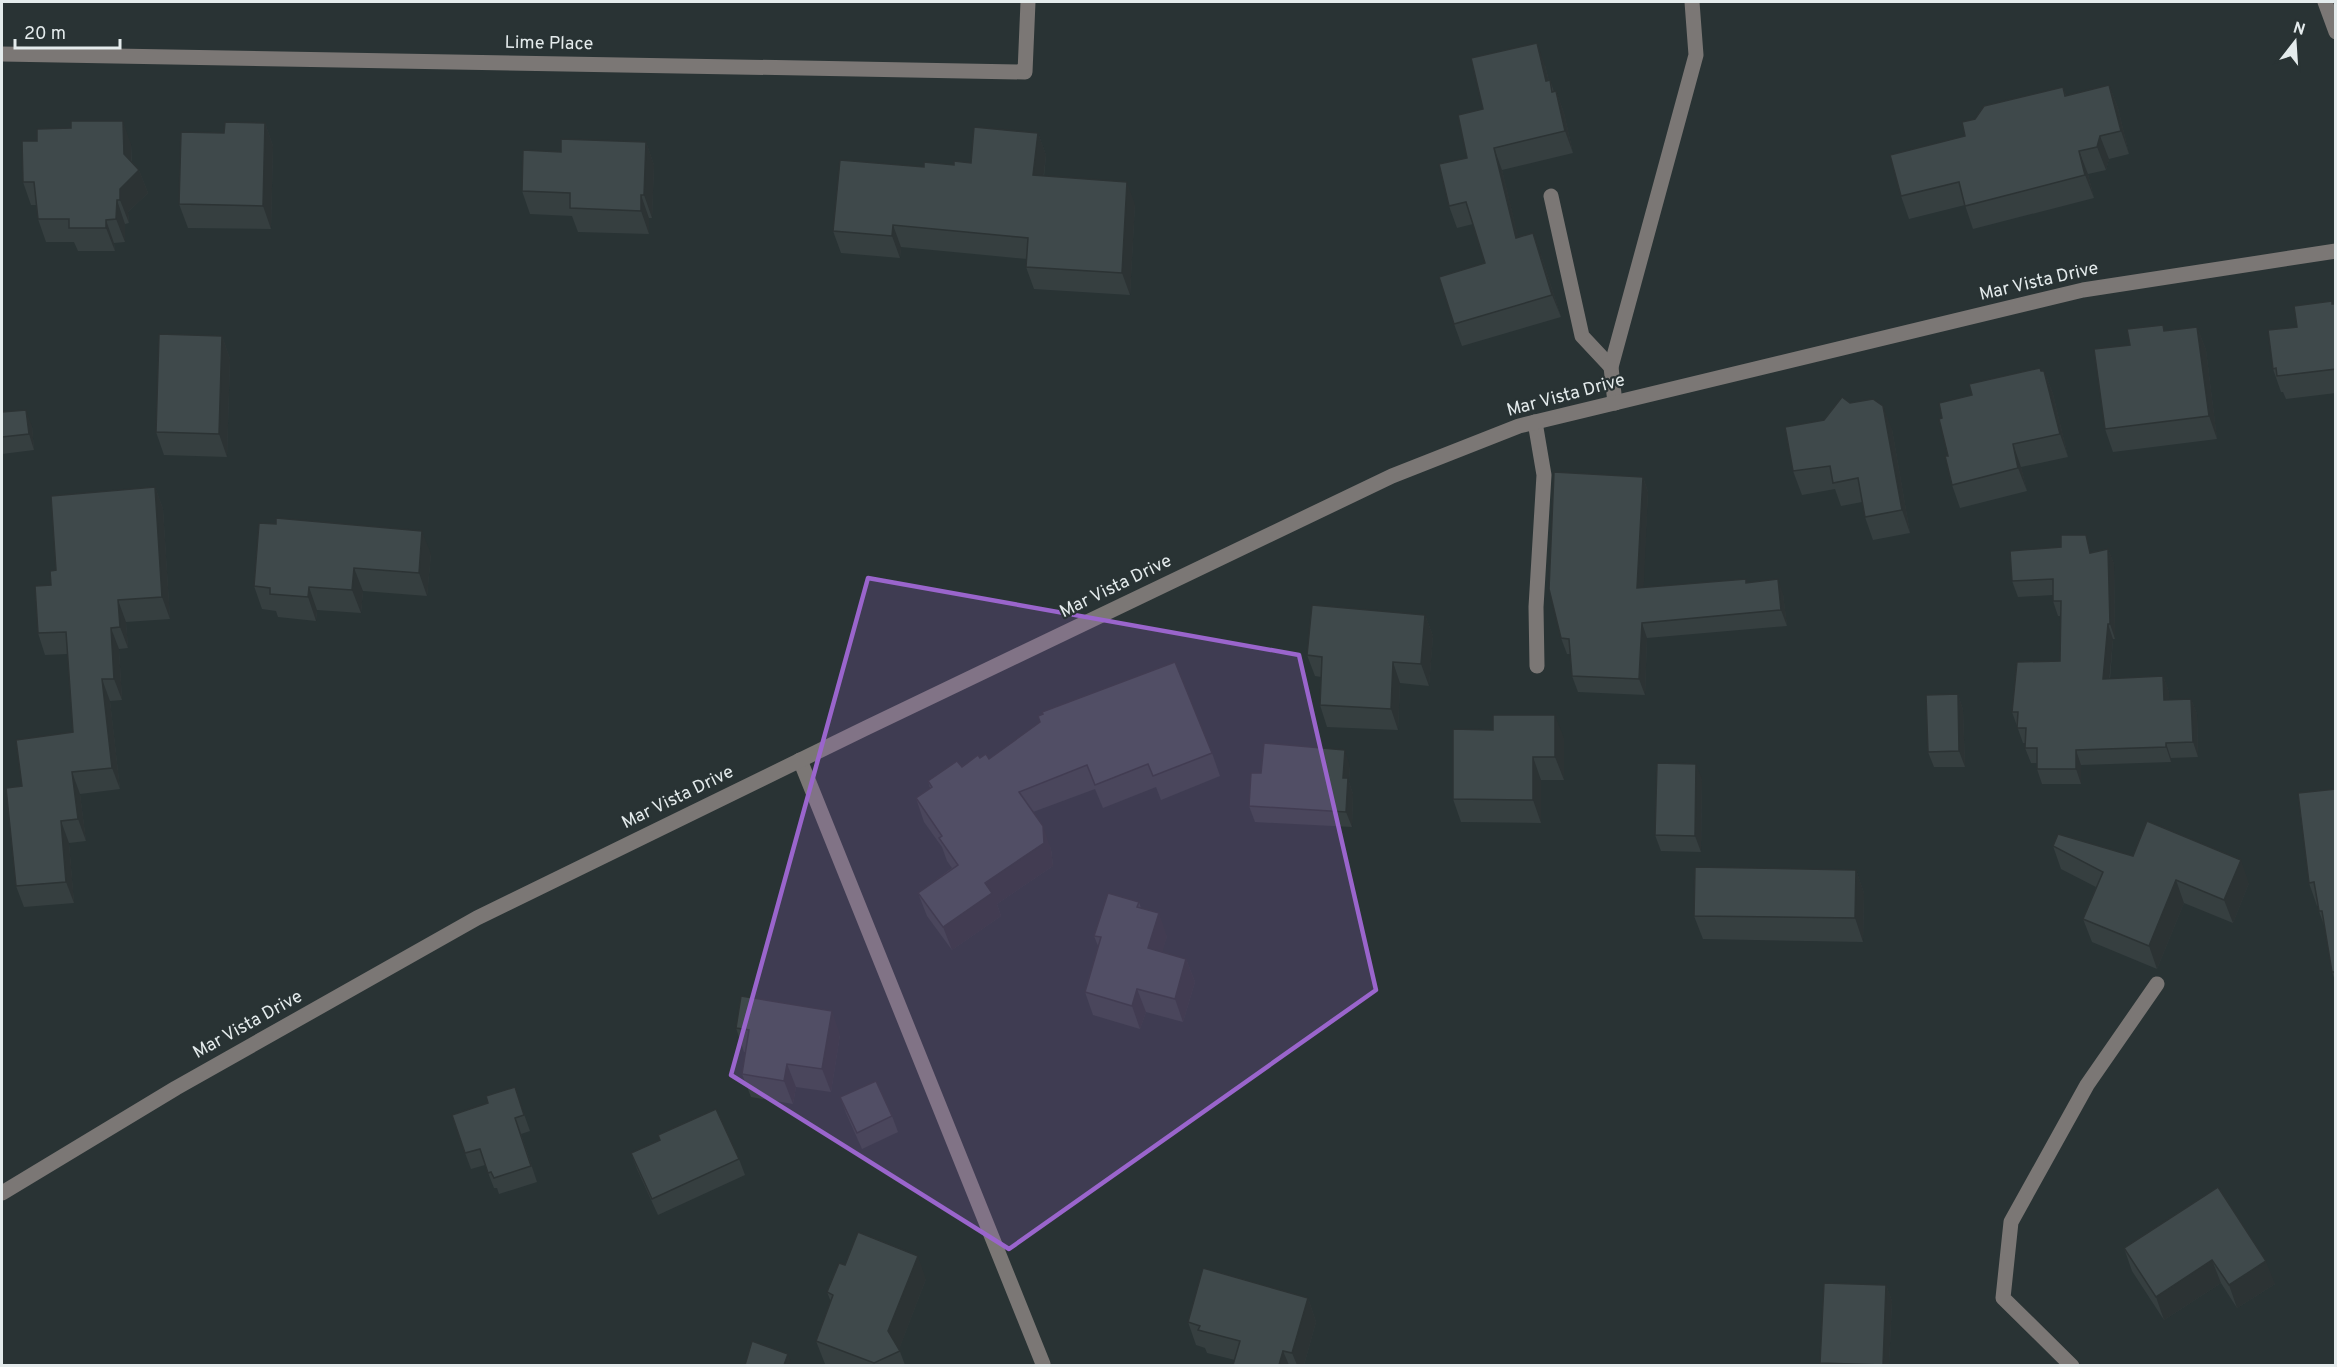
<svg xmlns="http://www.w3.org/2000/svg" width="2337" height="1367" viewBox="0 0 2337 1367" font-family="Overpass,sans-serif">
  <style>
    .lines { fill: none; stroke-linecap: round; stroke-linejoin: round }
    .minor { stroke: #7b7775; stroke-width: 15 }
    .wall { fill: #363f40 }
    .shaded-wall { fill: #2c3334 }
    .building { fill: #3f494b; stroke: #2c3334; stroke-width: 1.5 }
    .marked { fill: #9a65cc; fill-opacity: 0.2; stroke: #9a65cc; stroke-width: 4.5; stroke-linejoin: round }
    .labels { text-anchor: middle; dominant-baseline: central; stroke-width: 4.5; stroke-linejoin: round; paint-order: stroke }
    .street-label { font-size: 18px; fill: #e4ebec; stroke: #293334 }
  </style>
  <rect width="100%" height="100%" fill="#293334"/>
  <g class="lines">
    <!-- minor -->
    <g class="minor">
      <path d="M2325,2L2336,32"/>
      <path d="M2,54L1025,72L1028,2"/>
      <path d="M1551,196L1582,336L1611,367"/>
      <path d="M1615,403L1611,367L1696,55L1692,2"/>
      <path d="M1535,422L1544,475L1536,607L1537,666"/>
      <path d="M800,760L1043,1364"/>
      <path d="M2,1193L176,1088L477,918L866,728L1392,476L1519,426L2083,290L2336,251"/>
      <path d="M2072,1366L2003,1298L2011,1222L2087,1085L2157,984"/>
    </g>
  </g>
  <!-- wall -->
  <g class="wall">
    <path d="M1545,65L1549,81L1550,80L1554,92L1556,91L1564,113L1573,153L1502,170L1518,237L1541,255L1561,317L1462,346L1454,324L1485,263L1473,224L1457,228L1449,206L1467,158Z"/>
    <path d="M2109,85L2118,108L2129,154L2109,159L2106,170L2088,174L2094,198L1973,229L1965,205L1909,219L1901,196L1965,136L1975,119L2063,87L2066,96Z"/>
    <path d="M265,123L273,146L271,229L188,228L179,204L224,133Z"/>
    <path d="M1038,133L1046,155L1044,176L1135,204L1130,295L1034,289L1026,267L1027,259L901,247L900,258L841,253L833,231L924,167L971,163Z"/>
    <path d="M37,141L131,144L132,162L139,170L148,193L128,212L129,223L125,224V242L114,243L115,251H78L74,242H46L38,219L36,205H31L23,182Z"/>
    <path d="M646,142L654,165L652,218H649V234L578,232L572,216L530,214L522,191L561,152Z"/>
    <path d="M2333,304H2336V393L2286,399L2283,392H2281L2273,369L2297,327Z"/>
    <path d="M2197,327L2206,350L2217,439L2113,452L2105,429L2130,345L2165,331Z"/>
    <path d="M222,336L230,359L227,457L164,455L156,432Z"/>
    <path d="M2041,371H2044L2053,394L2068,457L2021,467L2027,491L1960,508L1952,485L1948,456L1942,418L1972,395Z"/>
    <path d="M1850,403L1892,429L1910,533L1873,540L1865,517L1862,502L1841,506L1835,489L1802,495L1793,471L1824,420Z"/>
    <path d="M2,412L32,426L34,450L2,454Z"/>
    <path d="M1643,477L1648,492L1643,587L1747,582L1783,594L1787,626L1647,638L1645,695L1578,692L1572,676L1570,654H1567L1561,638Z"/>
    <path d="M155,487L163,509L170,619L126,622L128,648L119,649L122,700L110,701L120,789L80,794L86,841L69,843L74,903L24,907L16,886L22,786L73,732L68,654L45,655L38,633L51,585L56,570Z"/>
    <path d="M2108,549L2114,564L2115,639H2113L2110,679L2163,676L2169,692V700L2191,699L2197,714L2198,757L2171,758V762L2081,765V784H2042L2037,769V763H2031L2025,748V743H2023L2012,712L2060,661L2061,616H2058L2053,601V595L2018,597L2012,581L2092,552Z"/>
    <path d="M431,554L427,596L363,591L361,613L317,610L316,621L278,617L276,611L262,609L254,586Z"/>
    <path d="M1425,615L1433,636L1429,686L1400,683L1398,730L1327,727L1320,705L1321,677L1315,676L1307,655Z"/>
    <path d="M1958,694L1963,710L1965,767H1934L1928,752Z"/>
    <path d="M1564,738V780H1541V823L1461,822L1453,799Z"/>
    <path d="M1212,753L1220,776L1161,800L1156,787L1103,808L1095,789L1033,812L1051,849L1053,866L997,904L1001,916L952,950L927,916L918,893L952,868L947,861L942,847L924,822L916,798L930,788L928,781L980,758Z"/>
    <path d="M1350,766L1349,782L1353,794L1352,827L1255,822L1249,806L1261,773Z"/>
    <path d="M1702,779L1701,852L1661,851L1655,835Z"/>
    <path d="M2336,789V983L2332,972L2325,928L2319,911L2318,906H2317L2309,883Z"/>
    <path d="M2053,846L2133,856L2249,883L2233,923L2184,903L2157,969L2092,942L2083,919L2096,887L2061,869Z"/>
    <path d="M1856,870L1864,893L1863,942L1703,939L1694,916Z"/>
    <path d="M1139,902L1141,908L1167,936L1162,952L1186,959L1195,982L1183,1022L1146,1012L1140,1029L1093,1015L1085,992L1098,946L1094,936Z"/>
    <path d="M736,1028L840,1035L831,1092L796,1087L793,1104L751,1097L742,1074L746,1052H744Z"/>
    <path d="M840,1097L892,1116L898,1132L862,1149L846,1113Z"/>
    <path d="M520,1103L530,1131L521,1134L537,1182L499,1194L497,1188H494L485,1165L471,1169L465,1153Z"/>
    <path d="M631,1153L739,1159L745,1175L658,1215L637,1169Z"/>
    <path d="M2218,1187L2275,1284L2237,1308L2221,1283L2164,1320L2132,1271L2124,1248Z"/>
    <path d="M845,1265L926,1279L899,1349L905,1365H830L825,1364L816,1341L831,1302L827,1292Z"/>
    <path d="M1886,1285L1892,1301L1889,1365H1821L1820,1363Z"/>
    <path d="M1308,1298L1316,1322L1304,1365H1233L1235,1360L1207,1353L1205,1348L1196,1345L1188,1322Z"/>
  </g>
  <!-- shaded-wall -->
  <g class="shaded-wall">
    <path d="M1537,43L1545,65L1554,103L1546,81Z"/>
    <path d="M2109,85L2118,108L2129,154L2121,131Z"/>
    <path d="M1556,91L1564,113L1573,153L1565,131Z"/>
    <path d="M123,121L131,144L132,177L139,170L148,193L128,212L129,223L120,200V189L124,154Z"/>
    <path d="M265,123L273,146L271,229L263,206Z"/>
    <path d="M1038,133L1046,155L1041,197L1033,175Z"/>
    <path d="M2100,136L2109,159L2106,170L2097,147Z"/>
    <path d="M646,142L654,165L652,218L644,195Z"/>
    <path d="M1494,148L1502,170L1524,260L1516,238Z"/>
    <path d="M2079,151L2088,174L2094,198L2085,175Z"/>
    <path d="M1127,182L1135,204L1130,295L1122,273Z"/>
    <path d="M641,195L649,218V234L641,211Z"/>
    <path d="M117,200L125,224V242L116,219Z"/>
    <path d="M106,220L114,243L115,251L106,228Z"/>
    <path d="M893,225L901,247L900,258L892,236Z"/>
    <path d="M1533,233L1541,255L1561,317L1552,295Z"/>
    <path d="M2197,327L2206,350L2217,439L2209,416Z"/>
    <path d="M222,336L230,359L227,457L219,434Z"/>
    <path d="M2044,371L2053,394L2068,457L2060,434Z"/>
    <path d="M1883,406L1892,429L1910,533L1902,510Z"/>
    <path d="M26,410L32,426L34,450L29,434Z"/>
    <path d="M2013,444L2021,467L2027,491L2018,468Z"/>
    <path d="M1643,477L1648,492L1643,604L1637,588Z"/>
    <path d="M155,487L163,509L170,619L162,597Z"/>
    <path d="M422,531L431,554L427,596L419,573Z"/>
    <path d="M2108,549L2114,564L2115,639L2110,624Z"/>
    <path d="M354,568L363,591L361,613L352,590Z"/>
    <path d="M1778,579L1783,594L1787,626L1781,610Z"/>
    <path d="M309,587L317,610L316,621L308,597Z"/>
    <path d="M118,600L126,622L128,648L120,627Z"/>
    <path d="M1425,615L1433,636L1429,686L1421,664Z"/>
    <path d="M1642,623L1647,638L1645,695L1639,679Z"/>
    <path d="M2108,624L2113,639L2108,694L2103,679Z"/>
    <path d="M111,628L119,649L122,700L114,679Z"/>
    <path d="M1393,662L1400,683L1398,730L1391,709Z"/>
    <path d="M2163,676L2169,692L2170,715L2164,700Z"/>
    <path d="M102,679L110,701L120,789L112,768Z"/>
    <path d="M1958,694L1963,710L1965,767L1959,751Z"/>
    <path d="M2191,699L2197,714L2198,757L2193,742Z"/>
    <path d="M1555,715L1564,738V780L1555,757Z"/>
    <path d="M2166,743L2171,758V762L2166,747Z"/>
    <path d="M1345,750L1350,766L1349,782L1353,794L1352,827L1346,812L1343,778Z"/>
    <path d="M2076,750L2081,765V784L2076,769Z"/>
    <path d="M1533,757L1541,780V823L1533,800Z"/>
    <path d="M1696,764L1702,779L1701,852L1695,836Z"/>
    <path d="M72,772L80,794L86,841L78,819Z"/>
    <path d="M61,821L69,843L74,903L66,882Z"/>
    <path d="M1043,826L1051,849L1053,866L997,904L1001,916L952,950L943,927Z"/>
    <path d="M2241,860L2249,883L2233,923L2224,900Z"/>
    <path d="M1856,870L1864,893L1863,942L1855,918Z"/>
    <path d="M2176,880L2184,903L2157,969L2149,946Z"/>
    <path d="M1159,913L1167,936L1157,971L1148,948Z"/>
    <path d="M1186,959L1195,982L1183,1022L1175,999Z"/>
    <path d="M1137,989L1146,1012L1140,1029L1132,1006Z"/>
    <path d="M832,1011L840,1035L831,1092L822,1069Z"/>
    <path d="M787,1064L796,1087L793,1104L784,1081Z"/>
    <path d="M918,1256L926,1279L898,1352L888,1331Z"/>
    <path d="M2212,1260L2221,1283L2164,1320L2156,1297Z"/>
    <path d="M2266,1261L2275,1284L2237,1308L2229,1285Z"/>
    <path d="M1886,1285L1892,1301L1889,1365H1883Z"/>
    <path d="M1308,1298L1316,1322L1304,1365H1297L1292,1353Z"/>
    <path d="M1283,1351L1289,1365H1279Z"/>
    <path d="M788,1354L791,1362L790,1365H784Z"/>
  </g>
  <!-- building -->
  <g class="building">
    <path d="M1537,43L1546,81L1550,80L1552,92L1556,91L1565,131L1494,148L1516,238L1533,233L1552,295L1454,324L1439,277L1485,263L1466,202L1449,206L1439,164L1467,158L1458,115L1483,109L1471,58Z"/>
    <path d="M2109,85L2121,131L2100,136L2097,147L2079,151L2085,175L1965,206L1959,182L1901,196L1890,155L1965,136L1962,122L1975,119L1984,106L2063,87L2065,96Z"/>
    <path d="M71,121H123L124,154L139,170L120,189V200H117L116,219L106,220V228H69V219H38L34,182H23L22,141H37V129L71,128Z"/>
    <path d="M225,122L265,123L263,206L179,204L181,132L224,133Z"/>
    <path d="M974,127L1038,133L1033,175L1127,182L1122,273L1026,267L1028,238L893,225L892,236L833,231L840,160L924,167V162L954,165V161L971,163Z"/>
    <path d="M561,139L646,142L644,195H641V211L570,208V193L522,191L523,150L561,152Z"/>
    <path d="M2332,301V304H2336V369L2277,376L2276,368L2273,369L2268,330L2297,327L2294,306Z"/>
    <path d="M2163,325L2164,331L2197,327L2209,416L2105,429L2094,349L2130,345L2127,329Z"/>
    <path d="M159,334L222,336L219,434L156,432Z"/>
    <path d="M2040,368L2041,371H2044L2060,434L2013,444L2018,468L1952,485L1945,456H1948L1939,419L1942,418L1939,403L1972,395L1969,384Z"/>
    <path d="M1842,397L1850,403L1873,399L1883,406L1902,510L1865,517L1858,478L1833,483L1830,466L1793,471L1785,427L1824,420Z"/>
    <path d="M26,410L29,434L2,437V412Z"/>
    <path d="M1554,472L1643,477L1637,588L1746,579V583L1778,579L1781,610L1642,623L1639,679L1572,676L1569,639L1561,638L1549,589Z"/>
    <path d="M155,487L162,597L118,600L120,627L111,628L114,679H102L112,768L72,772L78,819L61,821L66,882L16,886L6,788L22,786L16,740L73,732L66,632L38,633L35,586L51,585L50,571L56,570L51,496Z"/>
    <path d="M276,518L422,531L419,573L354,568L352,590L309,587L308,597L270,594V588L254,586L259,523L276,524Z"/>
    <path d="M2061,535H2086L2090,553L2108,549L2110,624H2108L2103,679L2163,676L2164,700L2191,699L2193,742L2166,743V747L2076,750V769H2037V748H2025L2026,728H2017L2018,712H2012L2017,662L2060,661L2061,601H2053V579L2012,581L2010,551L2061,547Z"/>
    <path d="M1312,605L1425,615L1421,664L1393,662L1391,709L1320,705L1322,657L1307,655Z"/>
    <path d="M1175,662L1212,753L1153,776L1148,764L1095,785L1087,765L1019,792L1043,826L1044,843L985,883L992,893L943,927L918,893L958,865L939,838L942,836L916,798L932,787L928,781L957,761L962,767L978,755L980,758L986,754L989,759L1040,722L1038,716L1043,714L1042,712Z"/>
    <path d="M1958,694L1959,751L1928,752L1926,695Z"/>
    <path d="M1493,715H1555V757H1533V800L1453,799V729L1493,730Z"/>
    <path d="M1264,743L1345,750L1343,778H1348L1346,812L1249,806L1251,773H1261Z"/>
    <path d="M1657,763L1696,764L1695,836L1655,835Z"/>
    <path d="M2336,789V972H2332L2322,911H2319L2314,882L2309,883L2298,793Z"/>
    <path d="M2147,821L2241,860L2224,900L2176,880L2149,946L2083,919L2103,872L2053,846L2058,834L2133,856Z"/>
    <path d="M1695,867L1856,870L1855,918L1694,916Z"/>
    <path d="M1108,893L1139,902L1137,907L1159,913L1148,948L1186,959L1175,999L1137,989L1132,1006L1085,992L1101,937L1094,936Z"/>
    <path d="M741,996L832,1011L822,1069L787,1064L784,1081L742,1074L749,1030L736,1028Z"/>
    <path d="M876,1081L892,1116L857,1133L840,1097Z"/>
    <path d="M515,1087L524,1115L515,1118L531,1166L494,1178L491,1172L488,1173L480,1149L465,1153L452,1115L488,1103L486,1096Z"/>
    <path d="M716,1109L739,1159L652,1199L631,1153L660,1140L658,1135Z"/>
    <path d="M2218,1187L2266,1261L2229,1285L2212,1260L2156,1297L2124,1248Z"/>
    <path d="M858,1232L918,1256L888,1331L900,1351L874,1363L816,1341L833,1295L827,1292L839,1263L845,1265Z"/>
    <path d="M1203,1268L1308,1298L1292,1353L1283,1351L1279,1365H1233L1240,1341L1198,1330L1200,1326L1188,1322Z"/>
    <path d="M1824,1283L1886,1285L1883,1365L1820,1363Z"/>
    <path d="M752,1341L788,1354L784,1365H745Z"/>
  </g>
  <!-- marked area -->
  <path class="marked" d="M868,578L1299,655L1376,990L1009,1249L731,1075Z"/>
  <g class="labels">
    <!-- street labels -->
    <g class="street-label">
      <text transform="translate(549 44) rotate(1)">Lime Place</text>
      <text transform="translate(2039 282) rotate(-13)">Mar Vista Drive</text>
      <text transform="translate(1566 396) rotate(-15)">Mar Vista Drive</text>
      <text transform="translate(1116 587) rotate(-26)">Mar Vista Drive</text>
      <text transform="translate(678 798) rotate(-26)">Mar Vista Drive</text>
      <text transform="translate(248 1025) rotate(-29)">Mar Vista Drive</text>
    </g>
  </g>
  <!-- border -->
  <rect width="2337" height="1367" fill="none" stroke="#e4ebec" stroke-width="6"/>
  <!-- north arrow -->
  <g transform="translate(2295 42) rotate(17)" stroke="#293334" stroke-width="4.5" paint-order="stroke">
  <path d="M0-4.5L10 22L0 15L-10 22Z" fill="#e4ebec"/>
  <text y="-9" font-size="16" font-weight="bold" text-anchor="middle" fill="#e4ebec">N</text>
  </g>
  <!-- scale -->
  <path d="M15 39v9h105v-9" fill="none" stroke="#e4ebec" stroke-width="3"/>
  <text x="24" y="39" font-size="18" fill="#e4ebec" stroke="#293334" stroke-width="4.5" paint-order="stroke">20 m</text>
</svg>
